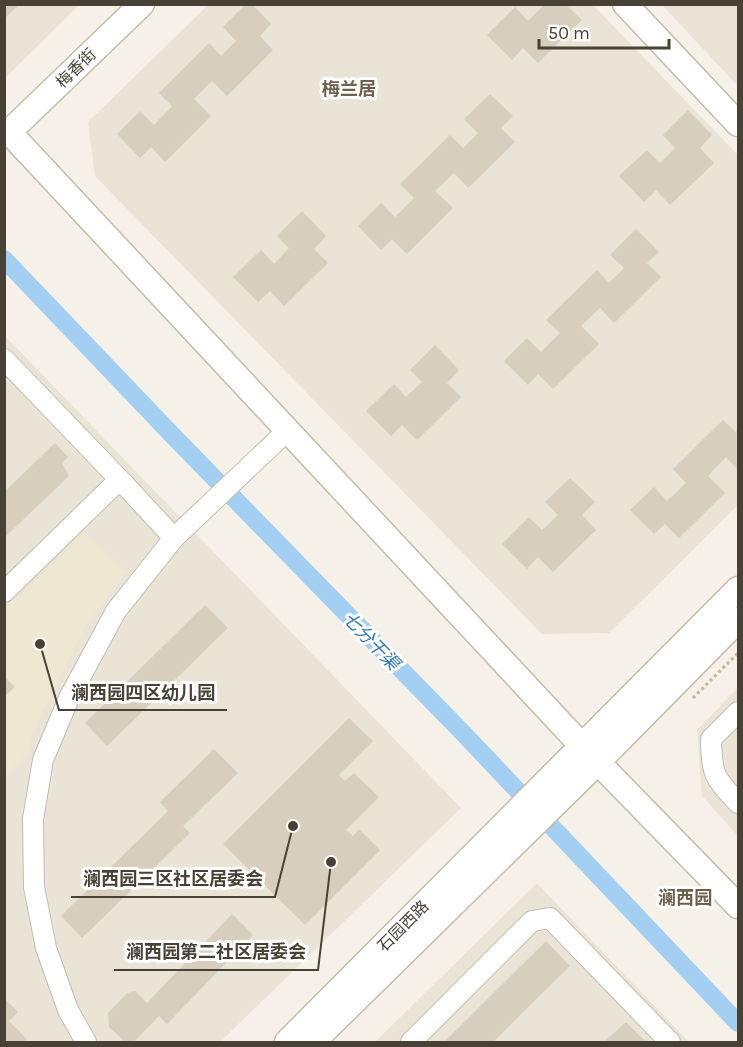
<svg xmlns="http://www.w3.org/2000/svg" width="743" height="1047" viewBox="0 0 743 1047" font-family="Karla,'Noto Sans SC',sans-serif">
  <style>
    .residential { fill: #e9e4d6 }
    .education { fill: #eee7d1 }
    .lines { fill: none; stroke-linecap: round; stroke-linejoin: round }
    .canal { stroke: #a3cff3; stroke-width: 18 }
    .building { fill: #d7cebd }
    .minor-casing { stroke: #c3bdad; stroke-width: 22 }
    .tertiary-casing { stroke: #c3bdad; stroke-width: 27 }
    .path { stroke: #c3b69b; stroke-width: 3; stroke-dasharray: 3 3; stroke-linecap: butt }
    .minor { stroke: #fff; stroke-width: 20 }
    .tertiary { stroke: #fff; stroke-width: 24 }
    .labels { text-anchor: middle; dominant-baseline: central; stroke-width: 6; stroke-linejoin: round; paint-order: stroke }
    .street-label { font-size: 16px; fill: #484236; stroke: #fff }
    .neighbourhood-label { font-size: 18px; font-weight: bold; fill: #6c614d; stroke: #fff }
    .water-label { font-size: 18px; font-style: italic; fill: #2b77b9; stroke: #fff }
    .leader { fill: none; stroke: #484236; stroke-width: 2 }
    .callout-dot { fill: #484236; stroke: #fff; stroke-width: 2 }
    .callout-label { font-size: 18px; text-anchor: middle; font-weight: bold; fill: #484236; stroke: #fff; stroke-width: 6; stroke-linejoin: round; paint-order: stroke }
  </style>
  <rect width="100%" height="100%" fill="#f5f1e8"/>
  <!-- residential -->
  <g class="residential">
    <path d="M5,5H79L5,78Z"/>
    <path d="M208,5H593L738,155V505L609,633L542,634L95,176L88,122Z"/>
    <path d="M662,5H738V86Z"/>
    <path d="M4,335L461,808L220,1042H5Z"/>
    <path d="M738,688V836L702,796L697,730Z"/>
    <path d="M537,883L689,1042H375Z"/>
  </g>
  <!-- education -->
  <path class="education" d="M85,532L127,572L85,627L43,712L32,734L28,753L5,776V609Z"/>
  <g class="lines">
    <!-- canal -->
    <path class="canal" d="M4,259L178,441L463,733L738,1023"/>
  </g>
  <!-- building -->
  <g class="building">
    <path d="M4,4H20L4,19Z"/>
    <path d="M246,4H252L271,24L260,36L273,50L227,96L212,81L194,99L211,116L165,162L151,147L140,158L117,134L140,111L154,125L172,106L159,93L209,43L221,56L236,41L223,27Z"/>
    <path d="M542,4H569L567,6L582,20L538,63L523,48L512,60L487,35L515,7L528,21L543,6Z"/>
    <path d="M490,94L513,116L501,128L515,142L468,188L454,173L435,191L453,208L407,254L392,239L381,250L358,226L381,203L395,217L414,198L400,184L450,135L463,148L478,133L464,119Z"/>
    <path d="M688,110L712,135L700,148L714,163L670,205L656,190L644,202L619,176L647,150L660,163L675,148L663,135Z"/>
    <path d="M302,211L326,236L314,249L328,263L284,306L270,291L258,302L233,277L261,250L274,264L289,248L277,236Z"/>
    <path d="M636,229L659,252L647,263L661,277L614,323L600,308L581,326L599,344L553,389L538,374L528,385L504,361L527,338L541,352L560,333L546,320L597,270L609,283L624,268L610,255Z"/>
    <path d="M435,345L459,370L447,383L461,397L417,440L402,425L391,436L366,411L394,384L406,397L422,382L410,370Z"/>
    <path d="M723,420L736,432L738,429V470L726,457L708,476L725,493L679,538L665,524L654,534L630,510L654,487L667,501L686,483L673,469Z"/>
    <path d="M55,443L68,457L62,463L69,476L4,538V492Z"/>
    <path d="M570,478L595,502L582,515L596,530L553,572L538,557L527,569L502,544L529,517L542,530L558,515L545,502Z"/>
    <path d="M205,605L228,628L107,746L85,723Z"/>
    <path d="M4,676L15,687L4,697Z"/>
    <path d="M349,718L373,741L339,775L345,781L354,773L379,797L346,830L353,836L359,829L380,850L305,925L223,844Z"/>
    <path d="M214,749L238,773L183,826L190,833L82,938L61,916L168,811L160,802Z"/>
    <path d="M232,914L253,935L167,1024L159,1016L134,1042H125L109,1027L108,1013L127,993L135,991L147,1003Z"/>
    <path d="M546,941L570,966L493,1042H444Z"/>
    <path d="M4,998L18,1012L9,1021L27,1039L24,1042H4Z"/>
    <path d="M626,1022L646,1042H604Z"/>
  </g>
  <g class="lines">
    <defs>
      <g id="minor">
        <path d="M4,359L124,484"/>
        <path d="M4,592L115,484H124L174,538"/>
        <path d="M738,712L711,739C712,776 714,777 738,803"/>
        <path d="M86,1042L68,1010L46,948L34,887L33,819L43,760L69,698L116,611L174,538L288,430"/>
        <path d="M411,1042L532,921L550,918L670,1042"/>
      </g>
      <g id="tertiary">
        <path d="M142,4L9,132L583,747L738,906"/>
        <path d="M625,4L738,124"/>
        <path d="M287,1042L738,589"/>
        <path d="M313,1042L599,761L738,620"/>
      </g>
    </defs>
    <!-- minor casing -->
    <use href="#minor" class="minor-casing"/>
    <!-- tertiary casing -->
    <use href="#tertiary" class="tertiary-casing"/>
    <!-- path -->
    <path class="path" d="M693,698L738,653"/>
    <!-- minor -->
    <use href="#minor" class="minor"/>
    <!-- tertiary -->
    <use href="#tertiary" class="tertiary"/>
  </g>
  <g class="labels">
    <!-- street labels -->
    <g class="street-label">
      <text transform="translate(76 68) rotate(-44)">梅香街</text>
      <text transform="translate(403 926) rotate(-45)">石园西路</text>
    </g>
    <!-- neighbourhood labels -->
    <g class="neighbourhood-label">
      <text x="349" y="89">梅兰居</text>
      <text x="685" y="898">澜西园</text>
    </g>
    <!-- water labels -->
    <g class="water-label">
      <text transform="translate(371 641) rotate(46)">七分干渠</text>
    </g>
  </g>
  <!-- callouts -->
  <path class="leader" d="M40 644L59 710H227M293 826L275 897H71M331 862L318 970H114"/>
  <g class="callout-dot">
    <circle cx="40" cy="644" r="6"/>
    <circle cx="293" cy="826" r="6"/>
    <circle cx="331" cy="862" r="6"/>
  </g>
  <g class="callout-label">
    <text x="143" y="699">澜西园四区幼儿园</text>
    <text x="173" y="885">澜西园三区社区居委会</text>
    <text x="216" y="958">澜西园第二社区居委会</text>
  </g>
  <!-- border -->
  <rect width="743" height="1047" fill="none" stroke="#484236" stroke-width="12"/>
  <!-- scale -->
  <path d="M539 39v9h130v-9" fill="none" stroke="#484236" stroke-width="3"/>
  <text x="548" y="39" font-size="18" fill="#484236" stroke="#ffffff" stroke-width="4.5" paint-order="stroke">50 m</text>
</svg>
